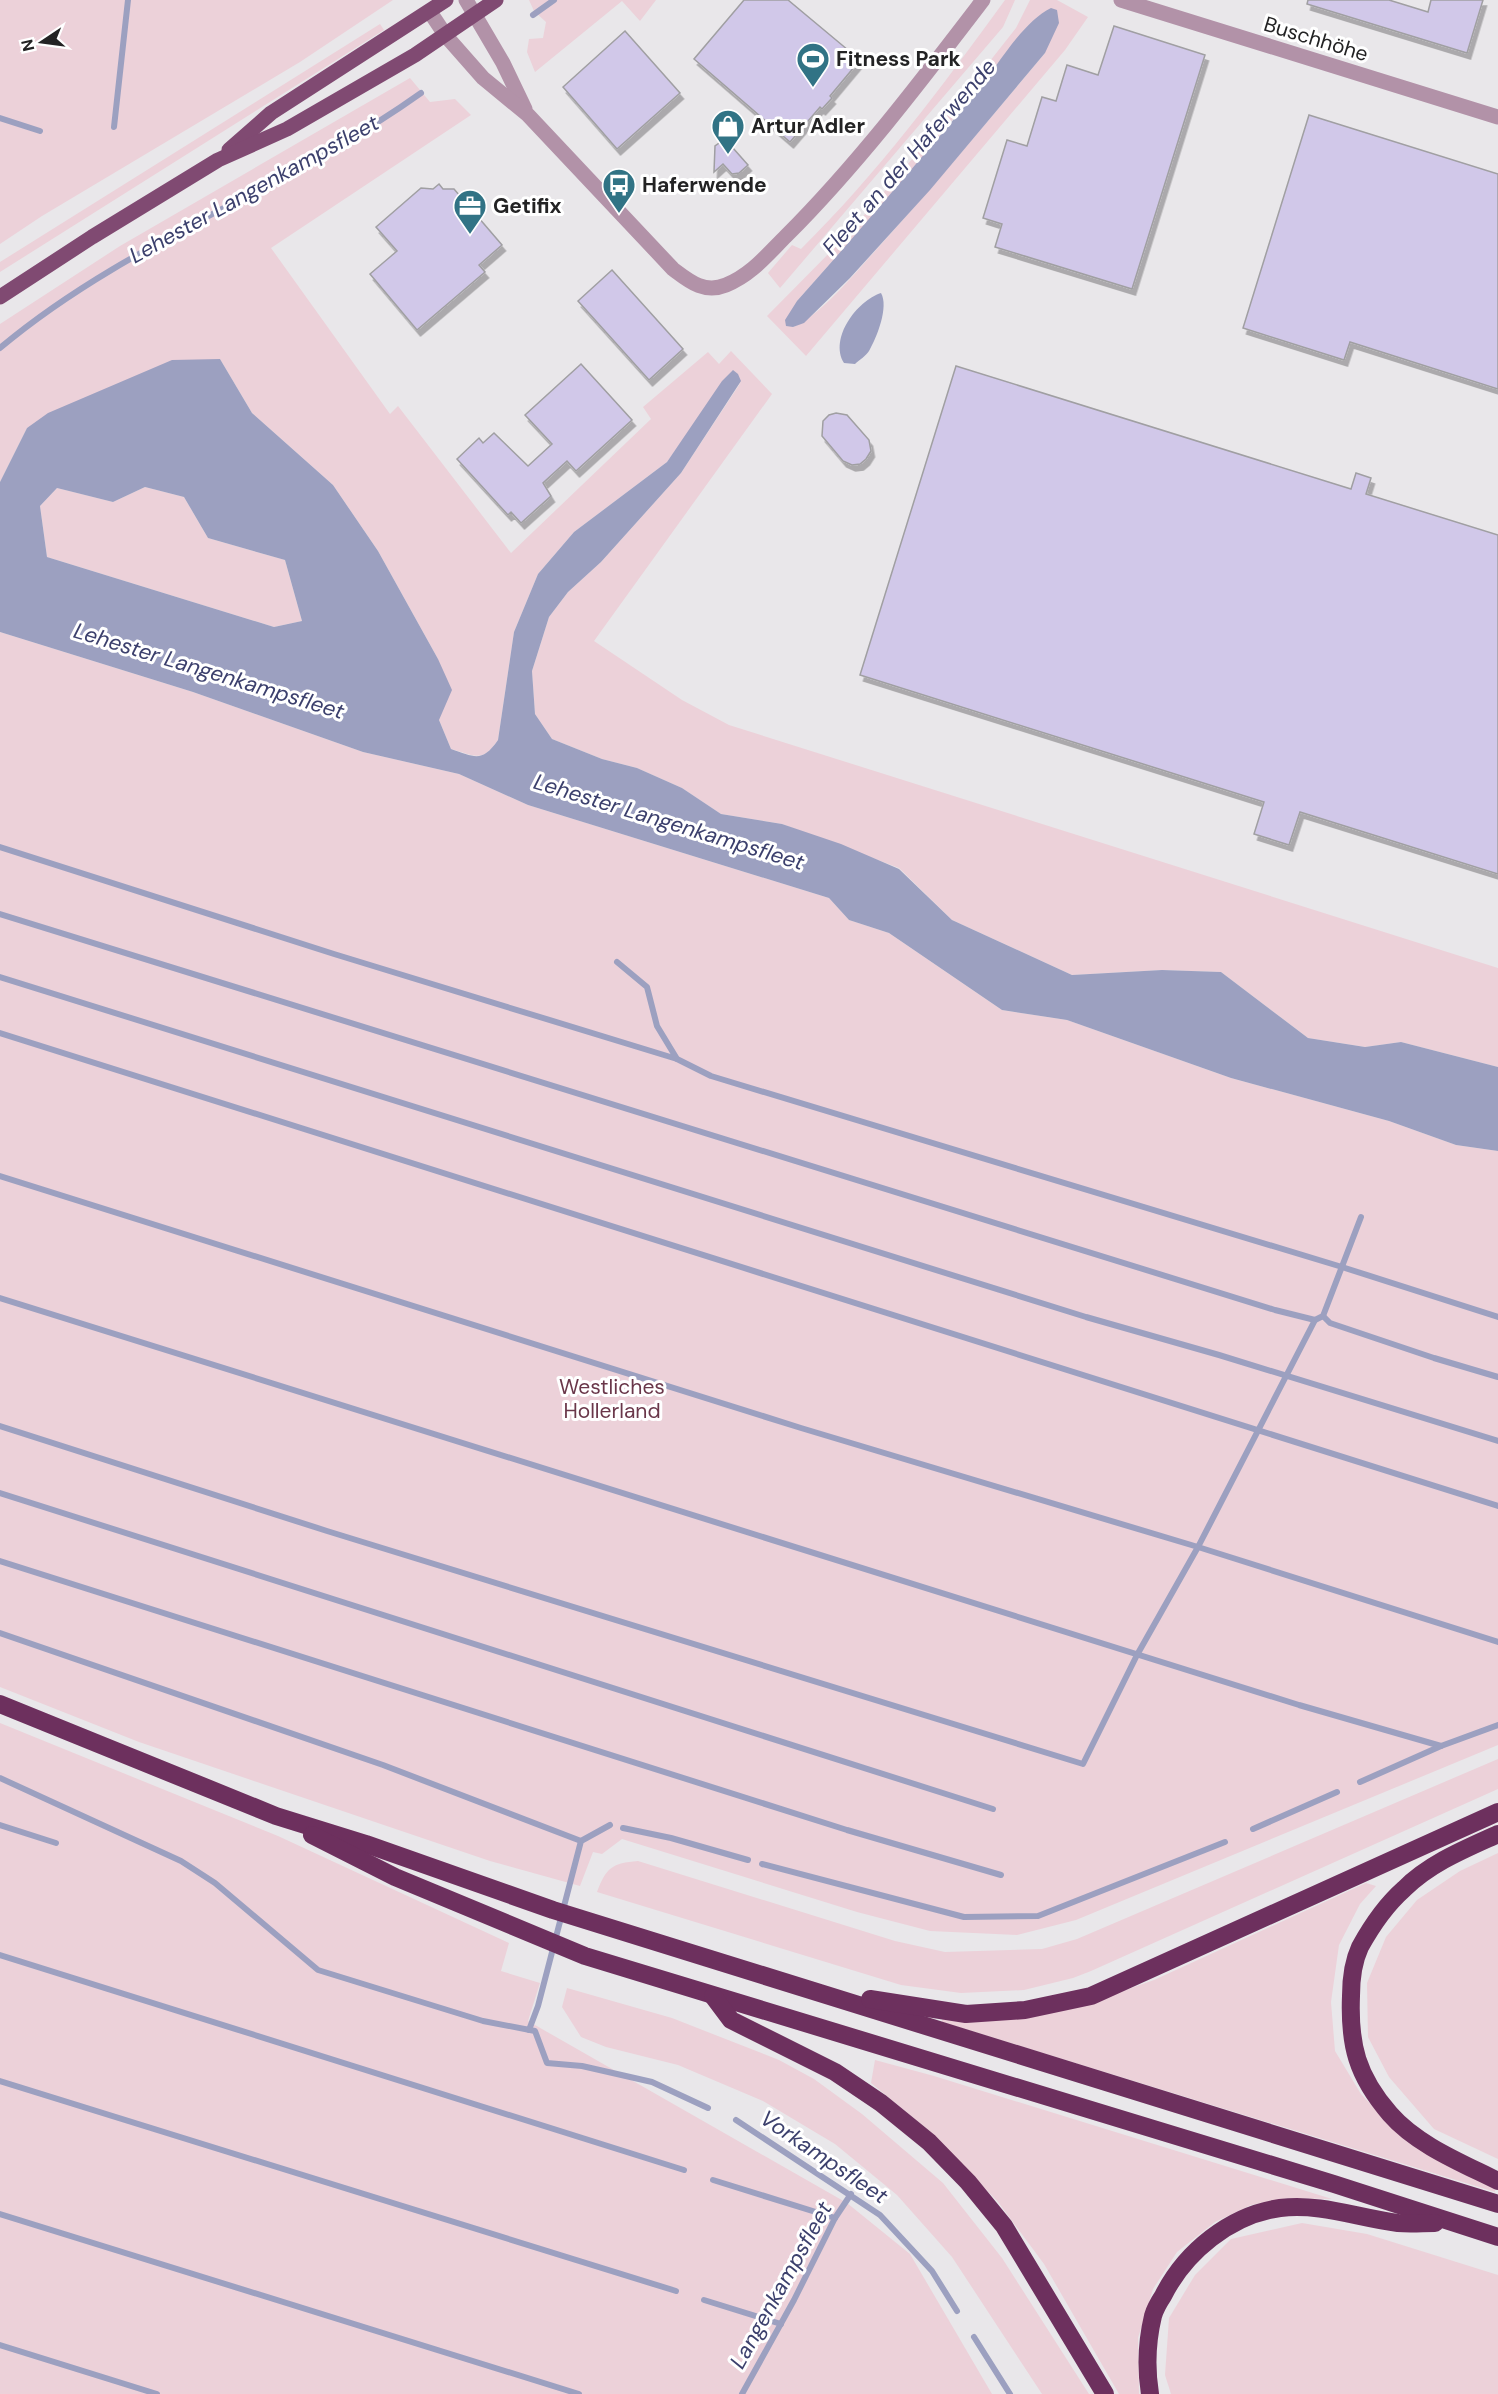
<svg xmlns="http://www.w3.org/2000/svg" width="1498" height="2394" viewBox="0 0 1498 2394" font-family="'DM Sans',sans-serif">
  <style>
    .green { fill: #ecd1d9; fill-rule: evenodd }
    .water { fill: #9ca0c0; fill-rule: evenodd }
    .lines { fill: none; stroke-linecap: round; stroke-linejoin: round }
    .stream { stroke: #9ca0c0; stroke-width: 6 }
    .building { fill: #d1c8e9; stroke: #a09fa2; stroke-width: 1.5; filter: url(#shadow) }
    .street { stroke: #b292a8; stroke-width: 15 }
    .primary { stroke: #804a72; stroke-width: 15 }
    .highway { stroke: #6d305e; stroke-width: 18 }
    .labels { text-anchor: middle; dominant-baseline: central; stroke-width: 6; stroke-linejoin: round; paint-order: stroke }
    .street-label { font-size: 21px; fill: #232324; stroke: #fff }
    .poi-label { font-size: 21px; font-weight: bold; fill: #232324; stroke: #fff; text-anchor: start }
    .park-label { font-size: 21px; fill: #6a374a; stroke: #fff }
    .water-label { font-size: 22px; font-style: italic; fill: #3c406d; stroke: #fff }
  </style>
  <defs>
    <filter id="shadow"><feDropShadow dx="3.5" dy="6" stdDeviation="0" flood-color="#0004"/></filter>
  </defs>
  <rect width="100%" height="100%" fill="#e9e7ea"/>
  <!-- green -->
  <g class="green">
    <path d="M0,0H393L300,62L42,216L0,244Z"/>
    <path d="M529,0H656L640,21L622,1L535,72L527,52L529,39L543,38L546,22L534,11Z"/>
    <path d="M1005,0H1015L1003,27L780,288L768,273L792,245L801,249C877,174 942,87 1005,0Z"/>
    <path d="M1030,0H1057L1088,17L1065,50L806,356L767,316L847,235L919,151L1016,28ZM1018,38L1045,53C989,120 934,186 876,250C855,273 820,316 793,327L797,301L896,190Z"/>
    <path d="M380,24L384,30L0,272V262Z"/>
    <path d="M410,78L430,102L455,99L471,115L271,248L390,414L398,406L511,553L651,419L643,407L708,352L719,364L731,351L772,394L594,641L682,700L729,725L1498,968V1067L1401,1042L1365,1047L1308,1038L1221,972L1162,970L1072,975L952,920L899,868L782,824L721,814L682,788L637,768L602,759L552,739L535,714L532,671L549,617L568,592L601,562L681,473L741,382L687,434L667,462L574,532L538,574L514,632L498,740C482,763 476,756 451,749L439,720L438,659L378,551L333,485L252,413L220,359L27,428L0,482V324L120,246Z"/>
    <path d="M145,487L184,497L208,538L285,560L302,621L274,627L47,557L40,506L57,488L113,502Z"/>
    <path d="M0,632L193,692L363,752L459,774L528,805L829,898L849,920L889,933L1002,1010L1067,1020L1231,1078L1389,1121L1456,1145L1498,1151V1745L1076,1920L1017,1935L930,1931L857,1912L622,1839L602,1854L593,1852L580,1886L490,1861L139,1742L0,1687Z"/>
    <path d="M0,1723L278,1836L509,1943L501,1971L540,1983L528,2021L847,2203L910,2254L992,2394H0Z"/>
    <path d="M1498,1759V1789L1091,1971L1073,1978L1024,1990L961,1993L901,1985L597,1892C606,1868 612,1863 638,1861L895,1941L945,1952L1042,1949L1077,1939Z"/>
    <path d="M1498,1853V2159L1434,2129L1389,2077L1368,2037L1367,1983L1386,1937L1417,1900L1460,1871Z"/>
    <path d="M1366,1883L1376,1886L1360,1904L1339,1945L1331,2002L1335,2051L1361,2094L1395,2130L1495,2186V2192L942,2022V2018L1103,1998L1154,1980Z"/>
    <path d="M567,1988L672,2018L779,2060L814,2079L862,2114L943,2183L1002,2258L1089,2394H1042L952,2257L897,2195L835,2144L763,2101L678,2065L606,2047L581,2037L562,2007Z"/>
    <path d="M875,2060L934,2076L1332,2199L1288,2198L1251,2205L1215,2222L1177,2252L1153,2289L1138,2338L1139,2394H1119L1044,2264L998,2202L932,2133L871,2083Z"/>
    <path d="M1302,2223L1367,2234L1498,2275V2394H1171L1165,2375L1169,2318L1195,2275L1231,2239Z"/>
  </g>
  <!-- water -->
  <g class="water">
    <path d="M1051,8L1057,10L1059,23L1045,53L930,190L850,278L804,323L793,327L786,326L785,320L797,301C858,233 917,163 976,93C997,67 1022,22 1051,8Z"/>
    <path d="M881,293C889,307 877,337 869,351C866,356 859,360 855,364L844,363C829,338 857,301 881,293Z"/>
    <path d="M220,359L252,413L333,485L378,551L438,659L452,690L439,720L451,749C475,757 482,763 498,740L514,632L538,574L574,532L667,462L722,381L733,370L738,374L741,381L681,473L601,562L568,592L549,617L532,671L535,714L552,739L602,759L637,768L682,788L721,814L782,824L841,844L899,869L952,920L1072,975L1162,970L1221,972L1308,1038L1365,1047L1401,1042L1498,1067V1151L1456,1145L1389,1121L1231,1078L1067,1020L1002,1010L889,933L849,920L829,898L528,805L459,774L363,752L193,692L0,632V482L27,428L48,413L172,360ZM145,487L184,497L208,538L285,560L302,621L274,627L47,557L40,506L57,488L113,502Z"/>
  </g>
  <g class="lines">
    <!-- stream -->
    <g class="stream">
      <path d="M533,15L554,0"/>
      <path d="M0,118L40,131"/>
      <path d="M114,127L128,0"/>
      <path d="M0,348C127,241 287,189 421,93"/>
      <path d="M0,847L334,954L677,1059"/>
      <path d="M0,914L1275,1310L1315,1320"/>
      <path d="M617,962L647,987L657,1026L677,1059L711,1076L1342,1267L1498,1317"/>
      <path d="M0,977L1086,1317L1219,1355L1498,1441"/>
      <path d="M0,1033L1498,1506"/>
      <path d="M0,1176L801,1428L1198,1547L1498,1642"/>
      <path d="M0,1298L1299,1705L1441,1746"/>
      <path d="M1323,1316L1330,1323L1434,1358L1498,1377"/>
      <path d="M0,1426L327,1531L1083,1764L1137,1655L1198,1547L1315,1320L1323,1316L1361,1217"/>
      <path d="M0,1493L993,1809"/>
      <path d="M0,1561L847,1830L1001,1875"/>
      <path d="M0,1633L383,1765L581,1841"/>
      <path d="M0,1778L181,1861L215,1883L318,1970L483,2021L535,2031L547,2063L582,2066L652,2082L708,2108"/>
      <path d="M1360,1782L1441,1746L1498,1725"/>
      <path d="M0,1825L56,1843"/>
      <path d="M623,1828L671,1838L748,1860"/>
      <path d="M1253,1829L1337,1792"/>
      <path d="M762,1864L964,1917L1038,1916L1225,1842"/>
      <path d="M0,1955L684,2170"/>
      <path d="M529,2030L538,2006L581,1841L610,1825"/>
      <path d="M0,2081L676,2291"/>
      <path d="M736,2120L880,2215L932,2271L957,2311"/>
      <path d="M713,2180L835,2218"/>
      <path d="M0,2214L579,2394"/>
      <path d="M704,2300L781,2324"/>
      <path d="M974,2337L1010,2394"/>
      <path d="M0,2345L157,2394"/>
      <path d="M742,2394L794,2300L835,2218L851,2194"/>
    </g>
  </g>
  <!-- building -->
  <g class="building">
    <path d="M744,0H788L860,60L830,96L832,98L822,109L820,107L790,142L694,59Z"/>
    <path d="M1308,0H1389L1428,12L1431,0H1483L1467,53L1307,4Z"/>
    <path d="M1114,26L1205,55L1132,289L995,247L1002,224L983,218L1007,140L1027,146L1042,97L1056,101L1067,65L1098,75Z"/>
    <path d="M625,31L680,93L617,149L563,87Z"/>
    <path d="M1309,115L1498,174V389L1350,342L1344,360L1243,328Z"/>
    <path d="M725,139L748,165L739,173L732,174L723,164L714,172L715,146Z"/>
    <path d="M439,184L443,189H454L502,245L479,265L485,272L417,330L370,274L397,251L376,227L421,188L433,189Z"/>
    <path d="M612,270L683,349L649,380L578,301Z"/>
    <path d="M581,364L632,420L576,471L567,461L543,483L551,496L521,523L511,512L508,515L457,459L479,438L483,443L494,433L528,466L552,444L525,415Z"/>
    <path d="M956,366L1351,489L1356,473L1371,478L1366,494L1498,535V874L1300,812L1289,845L1254,834L1264,802L860,675Z"/>
    <path d="M836,413L847,415L869,440L871,451L866,459L860,464L852,465L843,461L822,436L823,421L829,415Z"/>
  </g>
  <g class="lines">
    <!-- street -->
    <g class="street">
      <path d="M466,0L503,63L525,109"/>
      <path d="M1121,0L1498,117"/>
      <path d="M430,12L446,36L483,78L528,115L673,269C689,281 704,294 726,285C751,275 767,255 786,236C858,164 921,81 983,0"/>
    </g>
    <!-- primary -->
    <g class="primary">
      <path d="M229,150L271,113L446,0"/>
      <path d="M0,297L92,237L218,160L287,129L415,55L496,0"/>
    </g>
    <!-- highway -->
    <g class="highway">
      <path d="M0,1704L276,1816L366,1844L553,1910L1498,2204"/>
      <path d="M1498,1834C1465,1849 1430,1863 1404,1889C1387,1904 1371,1927 1360,1947C1353,1962 1351,1980 1351,1996C1349,2045 1357,2076 1390,2114C1417,2145 1462,2163 1498,2181"/>
      <path d="M312,1835L395,1877L585,1956L1334,2184L1498,2237"/>
      <path d="M713,1996L731,2020L835,2072L881,2103L929,2142L968,2182L1004,2226L1105,2394"/>
      <path d="M870,1999L966,2014L1025,2010L1091,1996L1498,1812"/>
      <path d="M1150,2394C1146,2369 1147,2341 1153,2316C1155,2309 1159,2302 1163,2296C1185,2252 1230,2215 1280,2208C1321,2203 1358,2218 1398,2223C1410,2224 1423,2223 1435,2223"/>
    </g>
  </g>
  <!-- icons -->
  <defs>
    <symbol id="stadium-pin" viewBox="-11 -11 22 30"><path d="M0 17L-7.5 6A9.5 9.5 0 1 1 7.5 6Z" fill="#317385" stroke="#fff"/><path d="M0-5a6.5 5 0 1 0 0 10a6.5 5 0 1 0 0-10ZM-3.5-1.8h7v3.6h-7Z" fill="#fff"/></symbol>
    <symbol id="shop-pin" viewBox="-11 -11 22 30"><path d="M0 17L-7.5 6A9.5 9.5 0 1 1 7.5 6Z" fill="#317385" stroke="#fff"/><path d="M-5-2.5h2.3a2.7 3.5 0 0 1 5.4 0H5L5.5 6h-11ZM-1.5-2.5h3a1.5 2.3 0 0 0-3 0Z" fill="#fff"/></symbol>
    <symbol id="bus-pin" viewBox="-11 -11 22 30"><path d="M0 17L-7.5 6A9.5 9.5 0 1 1 7.5 6Z" fill="#317385" stroke="#fff"/><path d="M-5-6H5V4H4V6H2V4H-2V6H-4V4H-5ZM-3.5-4V0h7V-4ZM-3.5 1.2v1.5H-2V1.2ZM2 1.2v1.5H3.5V1.2Z" fill="#fff"/></symbol>
    <symbol id="office-pin" viewBox="-11 -11 22 30"><path d="M0 17L-7.5 6A9.5 9.5 0 1 1 7.5 6Z" fill="#317385" stroke="#fff"/><path d="M-6-3h4V-5.5h4V-3h4V5H-6ZM-1-4.5V-3h2v-1.5ZM-6 0V1H6V0Z" fill="#fff"/></symbol>
  </defs>
  <g fill-rule="evenodd">
    <use href="#stadium-pin" x="794" y="40" width="38" height="52"/>
    <use href="#shop-pin" x="709" y="107" width="38" height="52"/>
    <use href="#bus-pin" x="600" y="166" width="38" height="52"/>
    <use href="#office-pin" x="451" y="187" width="38" height="52"/>
  </g>
  <g class="labels">
    <!-- street labels -->
    <g class="street-label">
      <text transform="translate(1316 39) rotate(17)">Buschhöhe</text>
    </g>
    <!-- poi labels -->
    <g class="poi-label">
      <text x="836" y="59">Fitness Park</text>
      <text x="751" y="126">Artur Adler</text>
      <text x="642" y="185">Haferwende</text>
      <text x="493" y="206">Getifix</text>
    </g>
    <!-- park labels -->
    <g class="park-label">
      <text x="612" y="1387">Westliches<tspan x="612" dy="24">Hollerland</tspan></text>
    </g>
    <!-- water labels -->
    <g class="water-label">
      <text transform="translate(909 157) rotate(-49)">Fleet an der Haferwende</text>
      <text transform="translate(254 189) rotate(-29)">Lehester Langenkampsfleet</text>
      <text transform="translate(209 671) rotate(17)">Lehester Langenkampsfleet</text>
      <text transform="translate(669 822) rotate(17)">Lehester Langenkampsfleet</text>
      <text transform="translate(824 2157) rotate(34)">Vorkampsfleet</text>
      <text transform="translate(781 2285) rotate(-61)">Langenkampsfleet</text>
    </g>
  </g>
  <!-- north arrow -->
  <g transform="translate(42 42) rotate(257)" stroke="#ffffff" stroke-width="4.5" paint-order="stroke">
  <path d="M0-4.5L10 22L0 15L-10 22Z" fill="#232324"/>
  <text y="-9" font-size="16" font-weight="bold" text-anchor="middle" fill="#232324">N</text>
  </g>
</svg>
